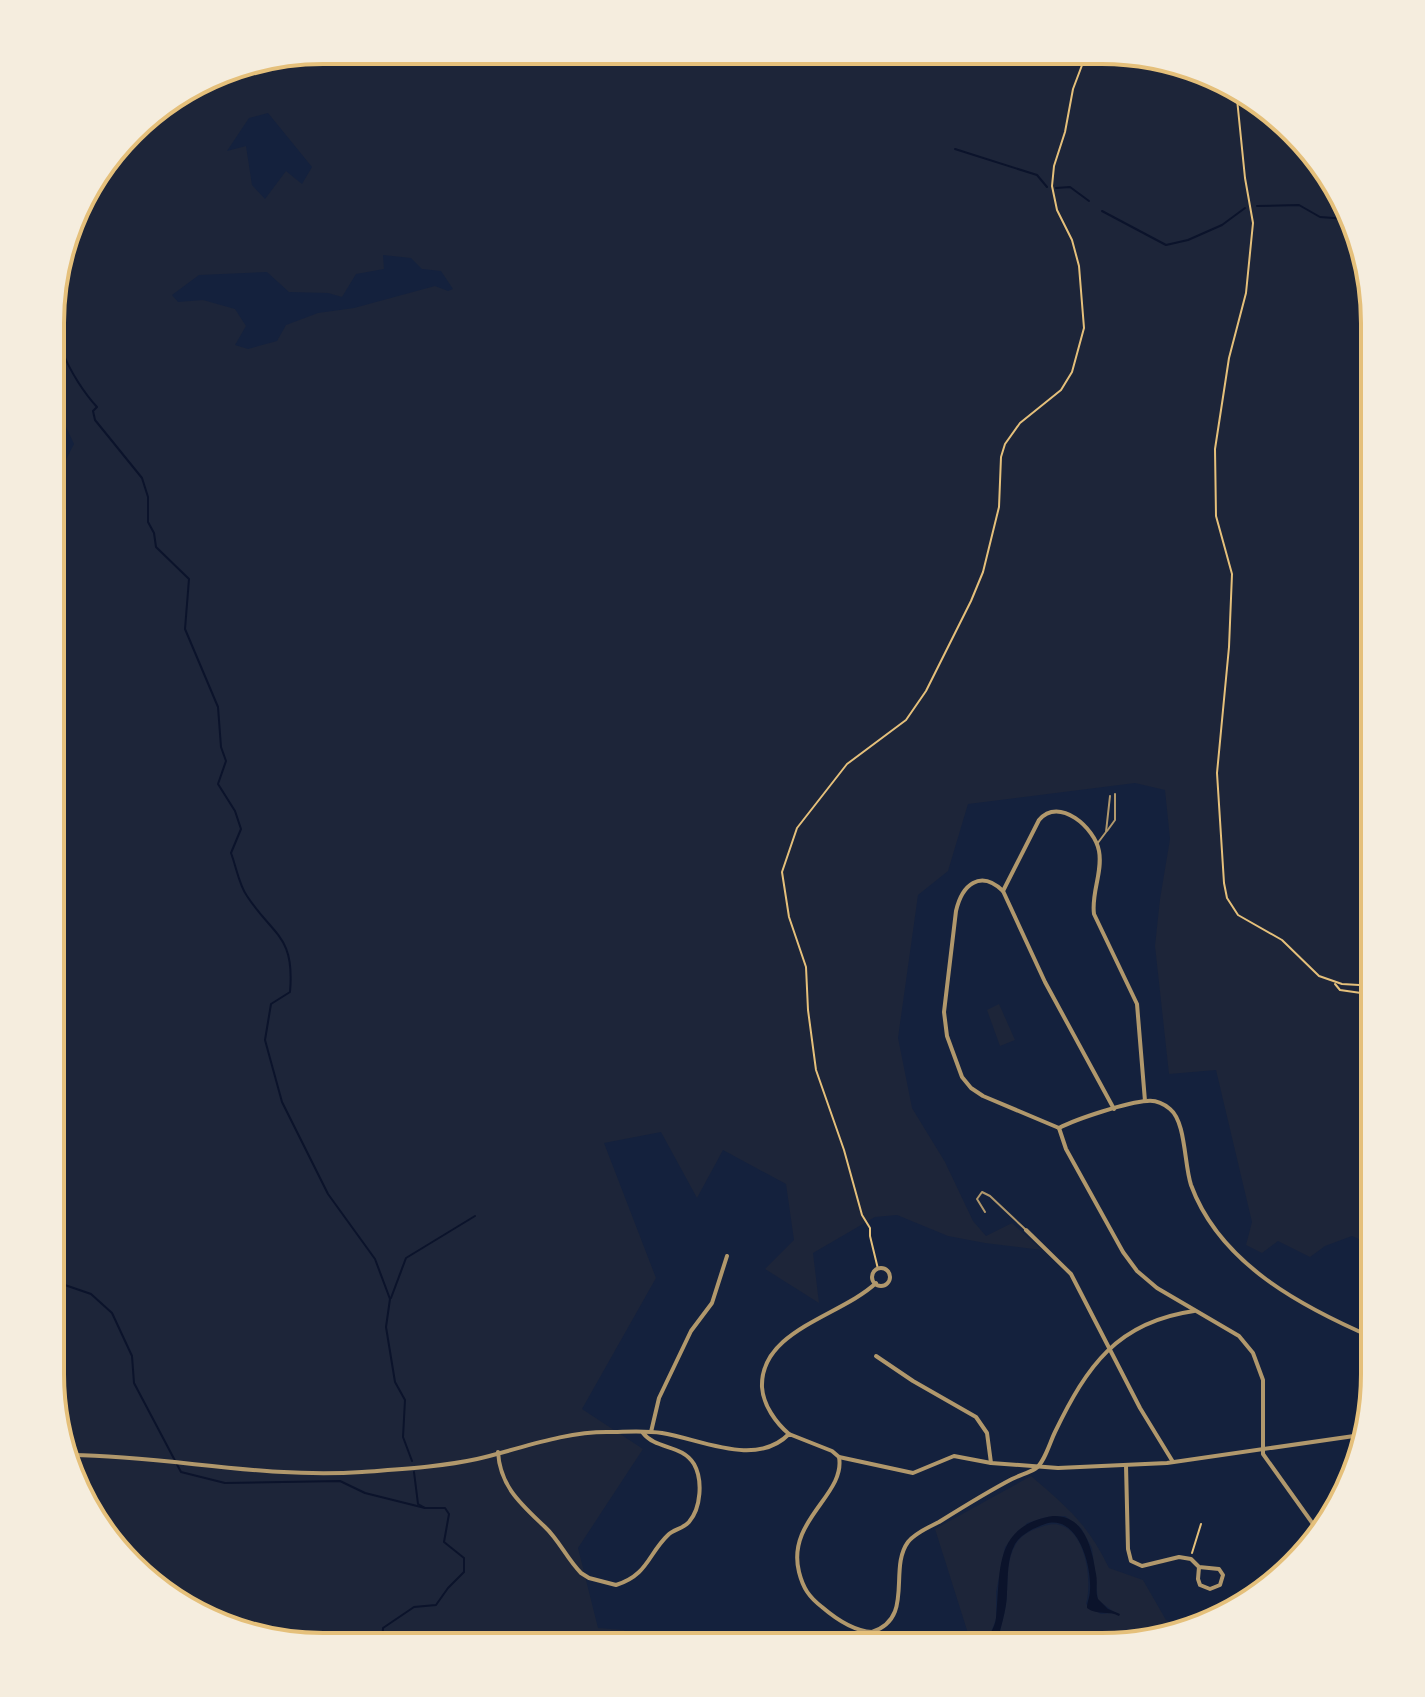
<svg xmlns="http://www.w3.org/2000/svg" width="1425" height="1697" viewBox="0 0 1425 1697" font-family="'Nunito Sans',sans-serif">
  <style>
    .green { fill: #1d2539; fill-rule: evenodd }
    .water { fill: #0b132b }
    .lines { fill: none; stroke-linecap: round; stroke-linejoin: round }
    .stream { stroke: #0b132b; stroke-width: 2 }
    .path { stroke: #e5c07b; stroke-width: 2 }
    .service { stroke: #b1986c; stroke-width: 2 }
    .minor { stroke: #b1986c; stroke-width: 4 }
    .rim { fill: none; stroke: #e5c07b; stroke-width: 4 }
  </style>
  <rect width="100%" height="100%" fill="#14213d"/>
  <!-- green -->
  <g class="green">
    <path d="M323,50L1138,52L1254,96L1338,186L1375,323L1374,1246L1352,1236L1325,1246L1310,1257L1278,1241L1262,1253L1246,1245L1252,1222L1216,1070L1169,1074L1155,946L1160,899L1170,839L1165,790L1135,783L968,804L948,871L918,895L898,1038L912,1108L945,1162L973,1221L986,1236L1012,1223L1042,1250L985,1243L948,1236L897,1215L875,1217L813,1253L819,1303L765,1269L794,1240L786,1184L723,1150L697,1198L661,1132L604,1143L656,1278L582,1409L643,1449L578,1548L598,1628L624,1630L635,1646H305L172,1601L87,1511L50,1374L52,478L59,473L74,444L55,404L52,407V287L86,187L143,118L235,65ZM268,113L312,167L302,184L286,171L265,199L252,185L246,146L227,151L249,118ZM383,255L411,258L422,269L441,271L453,289L448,291L435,286L354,308L318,313L286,325L277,341L248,349L235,345L246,326L235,309L203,300L178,302L172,295L199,275L267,272L289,292L328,293L342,297L356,274L384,269Z"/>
    <path d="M999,1004L1015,1040L1000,1046L987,1010Z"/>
    <path d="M1031,1476C1068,1508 1087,1523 1109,1568L1143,1580L1166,1620L1181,1628C1168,1631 1150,1642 1139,1630L1134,1631L1142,1639L1119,1646H996C1000,1629 1007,1609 1007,1592C1008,1576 1007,1558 1016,1544C1021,1535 1031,1530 1041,1527C1082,1510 1094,1575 1086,1604L1101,1614L1114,1613L1119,1616L1098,1600L1092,1548L1081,1528L1065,1516L1047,1517L1027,1523L1005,1547L996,1592V1619L986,1646H972L935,1529Z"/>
  </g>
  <!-- water -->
  <path class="water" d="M1053,1516C1085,1515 1092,1549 1096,1574C1098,1583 1095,1591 1098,1599L1108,1609L1120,1614L1119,1616C1109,1610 1098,1616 1087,1608C1087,1602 1090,1597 1090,1590C1092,1567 1078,1513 1045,1524C1034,1528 1021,1534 1015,1544C1007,1559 1008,1576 1007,1592C1007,1610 1000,1629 996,1646H986C987,1636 995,1629 996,1618C1001,1570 993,1526 1053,1516Z"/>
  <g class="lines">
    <!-- stream -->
    <g class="stream">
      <path d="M955,149L1037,175L1047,187"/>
      <path d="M1056,188L1070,187L1089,201"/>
      <path d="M1257,206L1299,205L1320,217L1347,219"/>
      <path d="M1102,211L1166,245L1188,240L1222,225L1245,208"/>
      <path d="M52,330C60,338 59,343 63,353C70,371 84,393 97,407L93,411L95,420L142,478L148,497V522L154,533L156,547L189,579L185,629L218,707L221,747L226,761L218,784L235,811L241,829L231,853C236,866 239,885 247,896C273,936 295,935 290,992L271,1004L265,1040L282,1102L328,1194L375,1259L390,1299L386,1327L395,1382L405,1400L403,1437L412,1461"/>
      <path d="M50,1263L62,1284L91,1294L112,1313L132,1356L134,1383L181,1472L225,1483L340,1481L365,1493L425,1508"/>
      <path d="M391,1298L406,1258L475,1216"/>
      <path d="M382,1646L383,1628L414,1607L436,1605L448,1588L464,1572V1558L444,1542L449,1514L445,1508H425L418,1504L414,1472"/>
    </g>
    <!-- path -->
    <g class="path">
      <path d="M1236,89L1245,178L1253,223L1246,293L1229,358L1215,449L1216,516L1232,574L1229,647L1217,773L1224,883L1227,898L1238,915L1282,940L1319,976L1342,984L1359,985L1375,983"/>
      <path d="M1335,984L1340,990L1375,995"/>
      <path d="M878,1269L870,1236V1228L862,1215L844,1150L816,1070L808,1010L806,967L789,917L782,872L797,828L847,764L906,720L926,691L971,601L983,572L999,507L1001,457L1005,444L1020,423L1061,390L1072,372L1084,328L1079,266L1072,240L1057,210L1052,186L1054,166L1065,132L1073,89L1087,52"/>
      <path d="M1192,1553L1201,1524"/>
    </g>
    <!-- service -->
    <g class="service">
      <path d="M1107,831L1115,820V794"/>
      <path d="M1097,844L1106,832L1110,796"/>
      <path d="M985,1212L977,1199L982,1192L990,1196L1025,1229"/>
    </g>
    <!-- minor -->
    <g class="minor">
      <path d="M1003,891L1039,820C1059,796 1095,828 1099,851C1103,872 1091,893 1094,914L1137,1004L1145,1101"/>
      <path d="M1114,1109L1045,982L1003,891C980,869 962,885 956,911L944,1012L947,1036L962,1077L971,1088L983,1096L1059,1128C1076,1119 1128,1102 1147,1101C1155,1100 1164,1104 1170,1109C1186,1122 1184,1164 1191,1185C1220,1264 1302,1307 1374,1338"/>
      <path d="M1059,1128L1066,1149L1123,1252L1137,1271L1157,1288L1239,1336L1253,1353L1263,1380V1454L1318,1531"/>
      <path d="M1026,1230L1071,1274L1140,1408L1173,1462"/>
      <circle cx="881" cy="1277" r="9"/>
      <path d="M876,1356L913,1381L976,1417L987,1433L991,1463"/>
      <path d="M651,1432L659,1398L691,1331L712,1303L727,1256"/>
      <path d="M789,1434C776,1423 763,1405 762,1387C760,1330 841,1316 876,1283"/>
      <path d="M498,1452C500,1487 522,1505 545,1527C559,1540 567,1559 581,1573L589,1578L616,1585C648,1575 648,1554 668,1535C674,1529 683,1529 689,1522C701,1508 703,1480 694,1464C682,1444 656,1450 643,1433"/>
      <path d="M72,1455C169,1456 264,1479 362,1472C400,1469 440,1467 477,1459C520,1449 562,1432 607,1432C625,1432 644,1430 662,1433C700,1439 756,1468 789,1434L832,1451L839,1457L913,1473L954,1456L991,1463L1058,1468L1167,1463L1361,1435"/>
      <path d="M839,1457C846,1495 786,1520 799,1572C803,1588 809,1597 822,1607C836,1619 853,1631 872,1632C915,1618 888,1569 908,1542C915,1533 929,1527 939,1522C963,1507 987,1492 1012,1479C1020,1475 1028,1473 1035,1469C1044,1464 1050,1442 1055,1432C1087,1366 1117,1322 1194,1311"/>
      <path d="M1126,1465L1128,1549L1131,1561L1142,1566L1179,1557L1191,1559L1199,1567L1219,1569L1223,1575L1220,1585L1210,1589L1200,1585L1198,1579L1199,1567"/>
    </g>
  </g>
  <!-- crop -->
  <path d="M0 0H1425V1697H0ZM323 64H1102A259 259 0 0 1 1361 323V1374A259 259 0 0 1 1102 1633H323A259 259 0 0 1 64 1374V323A259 259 0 0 1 323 64Z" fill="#f5edde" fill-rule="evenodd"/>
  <path class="rim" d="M323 64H1102A259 259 0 0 1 1361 323V1374A259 259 0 0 1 1102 1633H323A259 259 0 0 1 64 1374V323A259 259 0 0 1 323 64Z"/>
</svg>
